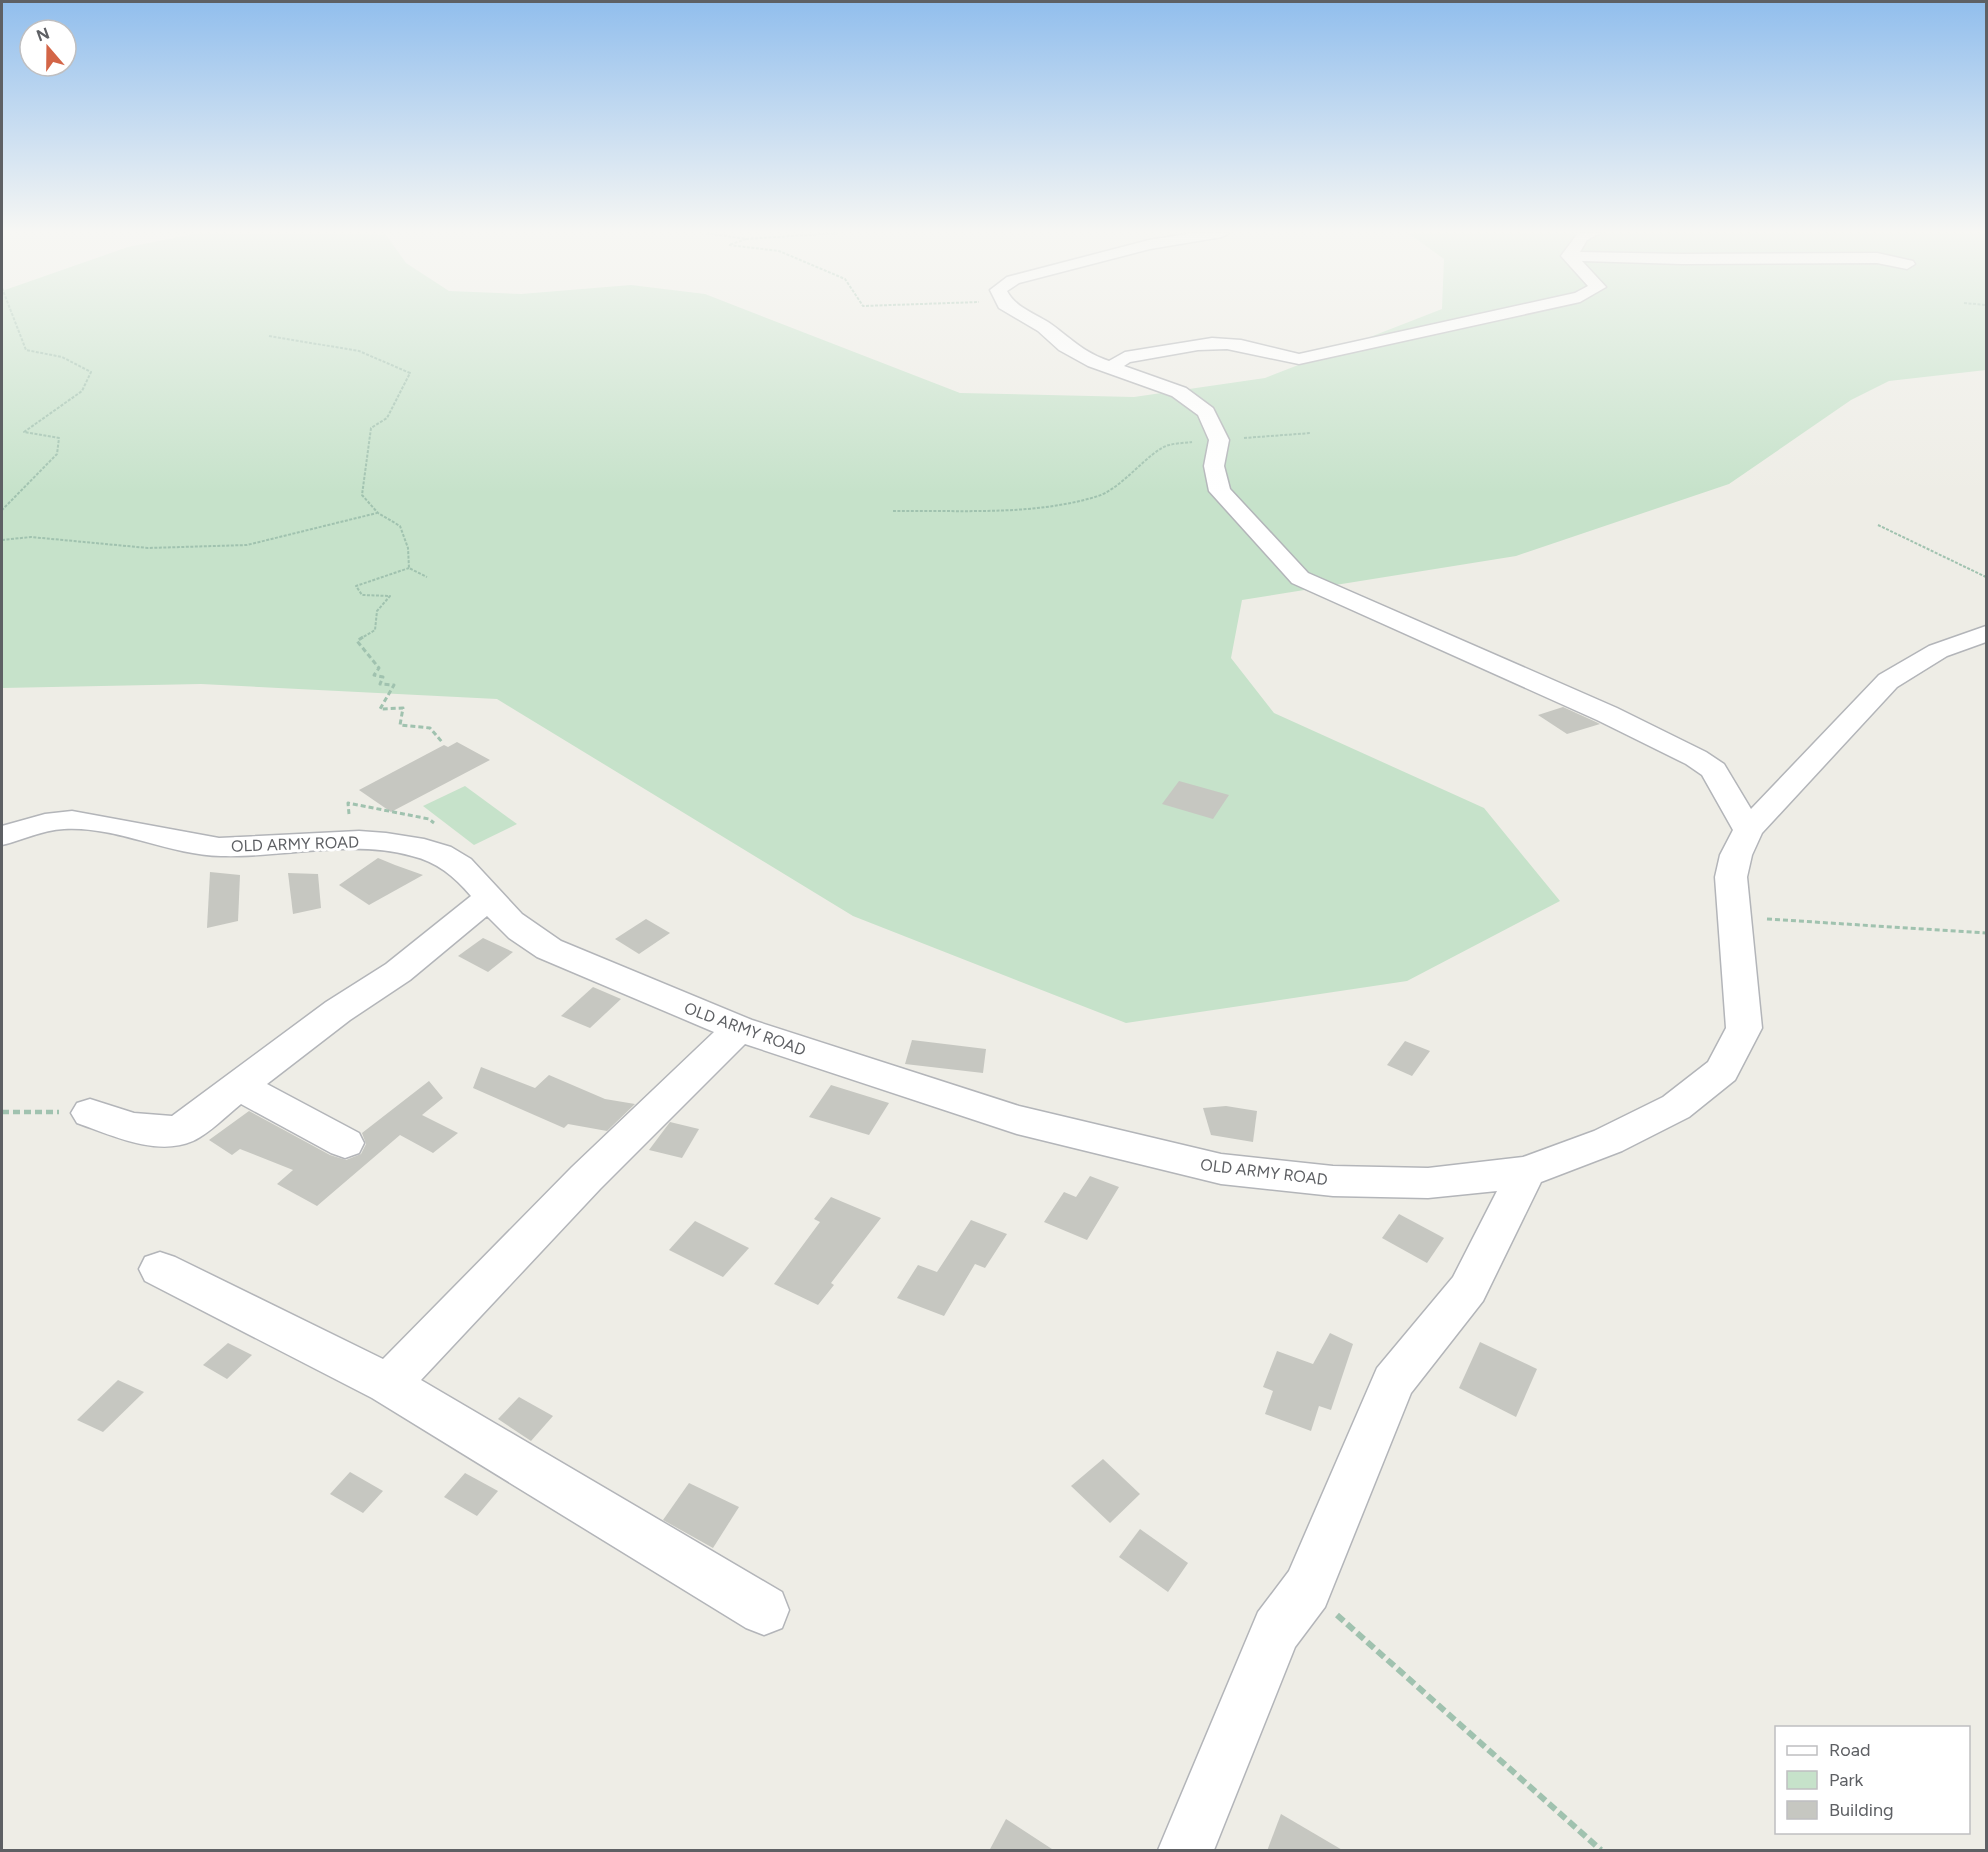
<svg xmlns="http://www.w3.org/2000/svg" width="1988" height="1852" viewBox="0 0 1988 1852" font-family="Figtree,sans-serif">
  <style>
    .green { fill: #c6e2ca }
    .building { fill: #c6c7c1 }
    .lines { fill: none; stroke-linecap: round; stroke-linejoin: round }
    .minor-casing { stroke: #b3b5b9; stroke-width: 3 }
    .path-far3 { stroke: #a0c2af; stroke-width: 2; stroke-dasharray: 3 1.5; stroke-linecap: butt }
    .path-far2 { stroke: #a0c2af; stroke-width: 3; stroke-dasharray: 5 3; stroke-linecap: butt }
    .path-far1 { stroke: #a0c2af; stroke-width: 4.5; stroke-dasharray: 7 4; stroke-linecap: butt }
    .path { stroke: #a0c2af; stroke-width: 6; stroke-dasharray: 9 4.5; stroke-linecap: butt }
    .minor { fill: #fff; fill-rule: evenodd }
    .labels { text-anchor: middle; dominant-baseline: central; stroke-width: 6; stroke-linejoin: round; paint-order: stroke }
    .street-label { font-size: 16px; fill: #5e6064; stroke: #fff }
  </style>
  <rect width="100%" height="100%" fill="#eeede6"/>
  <!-- green -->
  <g class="green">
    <path d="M199,233L386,235L406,263L449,291L521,294L631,285L705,294L960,393L1134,397L1265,378L1442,309L1444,259L1408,233H1986V370L1889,381L1851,400L1729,484L1516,556L1242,600L1231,658L1274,713L1484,808L1560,901L1407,981L1126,1023L853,916L497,699L201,684L2,688V291L128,247Z"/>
    <path d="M465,786L517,824L474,845L423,806Z"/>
  </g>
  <!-- building -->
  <g class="building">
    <path d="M1563,707L1596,722L1600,724L1567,734L1538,715Z"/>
    <path d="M457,742L490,760L391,812L359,790L444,745L448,747Z"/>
    <path d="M1179,781L1229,795L1213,819L1162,804Z"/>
    <path d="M378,858L395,865L423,875L369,905L339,885Z"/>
    <path d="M210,872L240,875L238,921L207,928Z"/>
    <path d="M288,873L318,874L321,908L293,914Z"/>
    <path d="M646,919L670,933L639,954L615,939Z"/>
    <path d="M483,938L513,952L488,972L458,956Z"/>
    <path d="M593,987L621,999L590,1028L561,1016Z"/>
    <path d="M912,1040L986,1049L983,1073L905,1064Z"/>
    <path d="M1405,1041L1430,1051L1412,1076L1387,1065Z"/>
    <path d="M481,1067L535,1088L549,1075L605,1099L635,1104L607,1131L568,1124L564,1128L473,1088Z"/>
    <path d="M429,1081L443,1098L422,1115L458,1133L433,1153L400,1135L317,1206L277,1184L293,1170L240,1149L232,1155L209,1140L249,1111L330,1155L346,1160L361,1154L366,1144L362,1133Z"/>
    <path d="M831,1085L889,1103L869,1135L809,1117Z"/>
    <path d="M1226,1106L1257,1111L1253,1142L1211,1135L1203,1108Z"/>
    <path d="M670,1122L699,1129L682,1158L649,1150Z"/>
    <path d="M1090,1176L1119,1187L1087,1240L1044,1222L1064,1192L1076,1197Z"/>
    <path d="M831,1197L881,1218L831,1283L834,1285L818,1305L774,1284L820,1222L814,1219Z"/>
    <path d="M1399,1214L1444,1238L1427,1263L1382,1238Z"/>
    <path d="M971,1220L1007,1234L985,1268L975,1264L944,1316L897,1298L918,1265L937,1272Z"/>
    <path d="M695,1221L749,1248L723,1277L669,1250Z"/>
    <path d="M1330,1333L1353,1344L1331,1410L1319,1406L1311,1431L1265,1414L1273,1391L1263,1387L1277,1351L1313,1364Z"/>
    <path d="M1480,1342L1537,1369L1516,1417L1459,1388Z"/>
    <path d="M228,1343L252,1355L227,1379L203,1365Z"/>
    <path d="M118,1380L144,1392L103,1432L77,1420Z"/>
    <path d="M519,1397L553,1416L531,1441L498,1419Z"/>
    <path d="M1103,1459L1140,1494L1110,1523L1071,1486Z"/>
    <path d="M350,1472L383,1491L363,1513L330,1494Z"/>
    <path d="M465,1473L498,1491L477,1516L444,1497Z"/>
    <path d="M689,1483L739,1507L713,1548L663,1520Z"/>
    <path d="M1140,1529L1188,1563L1168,1592L1119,1557Z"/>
    <path d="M1281,1814L1344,1851H1267Z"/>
    <path d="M1006,1819L1055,1851H989Z"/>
  </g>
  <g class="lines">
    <defs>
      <path id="minor" d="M1193,233H1229L1222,237L1150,249L1019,283L1007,291C1015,307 1034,313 1048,322C1070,337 1082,352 1109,361L1125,352L1212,338L1241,340L1299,354L1575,293L1588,286L1561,256L1578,233H1600L1587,240L1580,252L1682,254L1877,253L1913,261L1915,264L1907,269L1877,263L1682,264L1582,261L1606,287L1580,302L1299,364L1227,349L1198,350L1130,362L1124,366L1186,388L1213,408L1229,440L1224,466L1230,489L1308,573L1617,708L1706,752L1724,764L1751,809L1879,675L1929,646L1986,626V642L1947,656L1897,687L1762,833L1752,855L1747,877L1762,1028L1735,1080L1689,1117L1622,1151L1541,1182L1483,1301L1411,1393L1325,1607L1295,1647L1214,1850H1158L1258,1612L1289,1571L1377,1368L1453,1277L1497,1191L1428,1198L1333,1196L1221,1184L1017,1134L745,1044L600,1189L421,1380L782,1592L789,1610L782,1628L764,1635L746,1628L372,1398L145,1281L139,1269L145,1257L160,1252L175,1257L383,1359L572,1167L714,1032L537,957L509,938L487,916L410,980L350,1020L267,1084L359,1133L364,1143L359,1153L345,1158L331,1153L241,1104C226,1116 210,1133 193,1141C157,1157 111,1135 77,1123L71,1113L77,1103L90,1099L134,1113L172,1116L326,1002L386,964L471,896C454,876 437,862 412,856C351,839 283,858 221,856C168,855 117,826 64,829C42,830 23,840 2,845V826L45,814L72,811L219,838L359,831L386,833L424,839L451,847L471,859L522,914L561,941L752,1020L1019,1106L1221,1154L1333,1166L1428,1168L1523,1157L1594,1131L1663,1097L1708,1062L1726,1028L1715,877L1720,855L1733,830L1702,775L1686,764L1597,720L1292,583L1209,491L1204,466L1209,440L1198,415L1172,396L1088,366L1059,350L1038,331L999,308L990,290L1007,277L1149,240Z"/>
    </defs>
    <!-- minor casing -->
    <use href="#minor" class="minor-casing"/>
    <!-- path-far3 -->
    <g class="path-far3">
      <path d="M706,233L746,239L729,245L779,251L845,279L863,306L979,302"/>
      <path d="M746,239L838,233"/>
      <path d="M2,288L26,350L62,357L91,372L82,391L24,432L59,438L57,454L2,510"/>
      <path d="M1964,303L1986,305"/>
      <path d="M269,336L359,351L410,373L387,418L371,428L362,495L378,513L400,526L408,548L409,568L427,577"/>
      <path d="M1244,438L1311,433"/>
      <path d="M893,511C959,510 1031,516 1095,497C1122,490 1149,450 1169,445C1176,443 1185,443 1192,442"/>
      <path d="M1878,525L1986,577"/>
      <path d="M2,540L31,537L148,548L247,545L377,513"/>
      <path d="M360,639L375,630L377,611L390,596L362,595L356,586L409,568"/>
    </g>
    <!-- path-far2 -->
    <g class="path-far2">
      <path d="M363,637L357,641L379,668L374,675L383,677L380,684L394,685L380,709L403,708L400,725L430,728L442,742"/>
      <path d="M349,814L348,803L429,819L434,823"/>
      <path d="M1767,919L1986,933"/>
    </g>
    <!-- path-far1 -->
    <path class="path-far1" d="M2,1112H59"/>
    <!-- path -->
    <path class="path" d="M1337,1615L1601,1850"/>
    <!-- minor -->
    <use href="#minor" class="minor"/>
  </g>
  <!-- sky -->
  <linearGradient id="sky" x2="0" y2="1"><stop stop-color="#91beed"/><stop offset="0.47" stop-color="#f7f7f4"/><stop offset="1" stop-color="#f7f7f4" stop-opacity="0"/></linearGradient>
  <rect width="1988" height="493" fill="url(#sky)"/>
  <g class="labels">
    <!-- street labels -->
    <g class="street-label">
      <text transform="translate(295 844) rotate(-2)">OLD ARMY ROAD</text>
      <text transform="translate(745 1029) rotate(20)">OLD ARMY ROAD</text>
      <text transform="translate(1264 1172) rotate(7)">OLD ARMY ROAD</text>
    </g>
  </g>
  <!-- border -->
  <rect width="1988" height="1852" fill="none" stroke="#5e6064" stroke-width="6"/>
  <!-- legend -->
  <rect x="1775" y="1726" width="195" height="108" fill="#ffffff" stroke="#bfbfc1" stroke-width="1.5"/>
  <rect x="1787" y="1746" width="30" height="9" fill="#ffffff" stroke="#bfbfc1" stroke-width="1.5"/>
  <text x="1829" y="1756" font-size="18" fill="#5e6064">Road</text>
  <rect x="1787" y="1771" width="30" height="18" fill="#c6e2ca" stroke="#bfbfc1" stroke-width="1.5"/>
  <text x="1829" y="1786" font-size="18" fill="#5e6064">Park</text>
  <rect x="1787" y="1801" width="30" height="18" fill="#c6c7c1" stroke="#bfbfc1" stroke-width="1.5"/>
  <text x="1829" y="1816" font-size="18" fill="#5e6064">Building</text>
  <!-- north arrow -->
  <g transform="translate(48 48) rotate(340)"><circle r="28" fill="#ffffff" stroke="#bfbfc1" stroke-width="1.5"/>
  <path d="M0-4.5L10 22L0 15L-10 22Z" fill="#d36547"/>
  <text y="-9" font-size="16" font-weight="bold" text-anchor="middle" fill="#5e6064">N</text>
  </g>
</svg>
